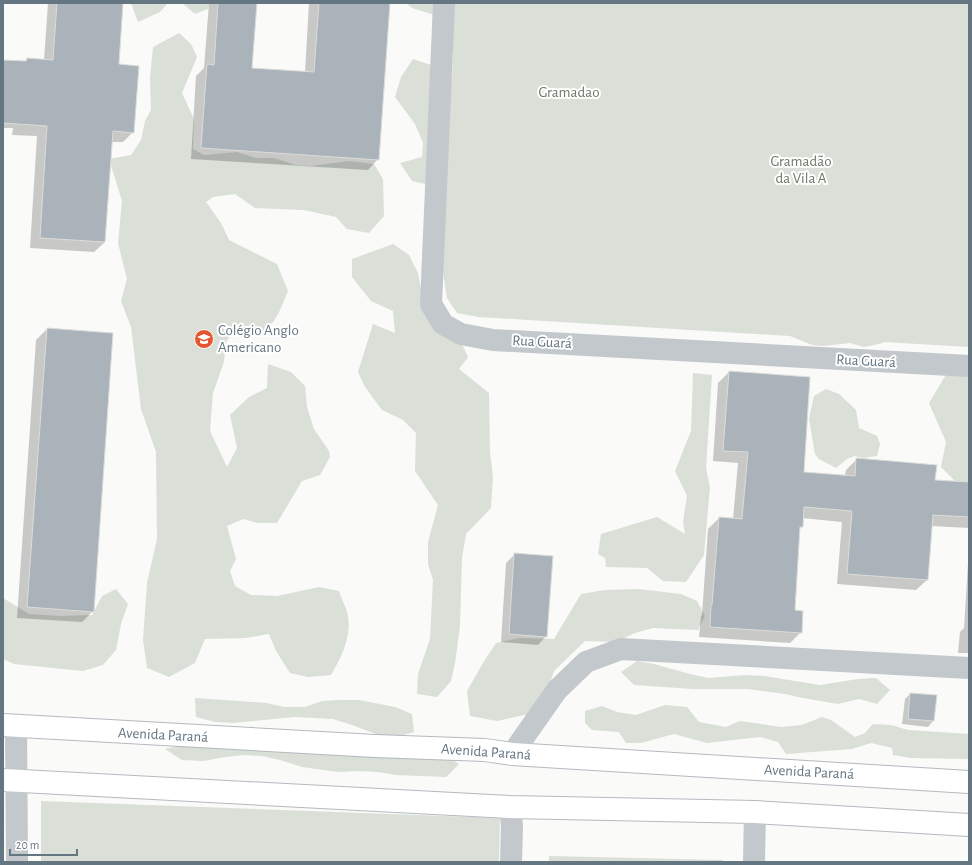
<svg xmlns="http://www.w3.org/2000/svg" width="972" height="865" viewBox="0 0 972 865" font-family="'Alegreya Sans',sans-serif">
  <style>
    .green { fill: #dadfd7 }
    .shadow { fill: #0003 }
    .building { fill: #aab3b9; stroke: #dcdcda }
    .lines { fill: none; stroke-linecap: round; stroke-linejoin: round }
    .secondary-casing { stroke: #b3babf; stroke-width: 24 }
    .minor { stroke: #c3c8cc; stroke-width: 22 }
    .tertiary { stroke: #c3c8cc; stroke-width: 22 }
    .secondary { stroke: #fff; stroke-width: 22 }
    .labels { text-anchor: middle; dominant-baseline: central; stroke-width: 4; stroke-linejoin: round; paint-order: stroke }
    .park-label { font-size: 15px; fill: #687a64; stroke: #fff }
    .poi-label { font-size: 15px; fill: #657683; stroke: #fff; text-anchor: start }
    .street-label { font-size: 15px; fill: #657683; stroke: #fff }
  </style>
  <rect width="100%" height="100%" fill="#fafaf8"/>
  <!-- green -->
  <g class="green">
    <path d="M131,3H168L160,12L138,22Z"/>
    <path d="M182,3H209L208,9L195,14Z"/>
    <path d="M406,3H969V347L884,342L883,343L864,347L850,343L823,346L812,345L790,336L478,317L457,313L447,298L429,185L412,181L400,163L422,157L423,143L415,124L395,97L401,77L413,59L431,65L452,81L453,52L450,49L444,18L412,8Z"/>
    <path d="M179,33L191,44L197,57L182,93L194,119L193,149L204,155L237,152L256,158H274L296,165L311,166L349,161L374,164L383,179L384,216L369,233L347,229L336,217L304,210L255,208L235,194L213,197L206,202L221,223L229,240L277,264L288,291C280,310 275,330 252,335C246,336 238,333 233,332L226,342L224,362L213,393L210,431L227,467L237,448L230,415L249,397L267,388L268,364L291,372L305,386L307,407L314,429L329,451L330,457L320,475L302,481L277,523H258L243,519L227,526L236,559L230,571L235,586L251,595L277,596L319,587L339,591C341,598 345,605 347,612C353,634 342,656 331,675L308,677L290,673L276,651L269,634L245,638L205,639L195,663L169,677L147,668L143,640L147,583L157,539L156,452L141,409L131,327L121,301L127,279L118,243L122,201L109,159L131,155L141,140L145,121L151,110L150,78L153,47Z"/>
    <path d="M393,244L409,255L418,273L426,316L458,336L468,357L459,369L489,393L490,452L493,477L491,508L466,534L462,558L460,626L455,663L451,681L437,697L417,694L418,674L430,639L433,580L428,564V542L438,505L415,471L416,433L403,420L382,410L365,387L358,372L373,324L395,333L393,311L371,301L352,277V259Z"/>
    <path d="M969,370V483L967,485L955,481L941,467L946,442L929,403L947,373Z"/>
    <path d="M693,373L712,375L706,468L710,487L704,555L686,582L663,581L647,568L606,567L605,558L598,554L601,534L657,517L685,534L683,522L687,496L675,471L691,431Z"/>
    <path d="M826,389L839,394L856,410L859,428L877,436L880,444L877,456L863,458L855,456L847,459L836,468L819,459L815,454L809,419L814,396Z"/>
    <path d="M116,589L128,604L121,624L116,650L103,665L83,671L14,664L3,659V598L29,614L60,616L92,615L102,596Z"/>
    <path d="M638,589L681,594L697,601L705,616L698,630L653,628L635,633L616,642L585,641L554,671L546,695L529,714L497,721L470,716L467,691L483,663L496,643L520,638L554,639L581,594L605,590Z"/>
    <path d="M637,661L654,664L690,674L708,678L745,675L764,676L820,685L858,679L876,678L890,690L877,704L859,699L838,704L803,698L785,694L748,689H693L634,685L621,672Z"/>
    <path d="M195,698L267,703L284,707H305L322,701L341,700H359L395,707L412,714L414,732L389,739L352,725L333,719L294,717L234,723L215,722L196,717Z"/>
    <path d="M665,705L687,707L699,722L726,727L740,721L781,727L802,725L822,717L831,720L855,737L865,733L873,724L891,725L908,730L969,734V759L911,758L893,755L892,748L871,743L852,749L786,754L778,742L760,737L707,743L674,734L641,743H626L619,732L592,730L585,723V711L602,706L617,712L636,715Z"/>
    <path d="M183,745L442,754L459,764L446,777L396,775L377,772L357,771L338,772L302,767L280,760L262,756L244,755L225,757L203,761L182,760L165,749Z"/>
    <path d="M41,801L500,818L499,862H41Z"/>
    <path d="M549,856L723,860V862H549Z"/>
  </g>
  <!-- shadow -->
  <g class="shadow">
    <path d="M48,3H122L118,65L133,132L123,142H111L105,242L94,252L30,248L37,136L12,135L13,128H3V61L24,62L27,59L44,60Z"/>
    <path d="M209,3H256L251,69L305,72L309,3H389L378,159L368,170L191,159L196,76L204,68Z"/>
    <path d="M47,329L93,611L82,622L17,618L36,340Z"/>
    <path d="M729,372L803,472L845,476L846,470L857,459L934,481L969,483V528L931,526L927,580L916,590L837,584L842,522L802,518V527L799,529L794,611L801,632L790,643L699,637L701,616L702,615L708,529L719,518L733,519L738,463L713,461L718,383Z"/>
    <path d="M969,547V653H958L960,632L964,628Z"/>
    <path d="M515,554L546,636L538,645L501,642L506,563Z"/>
    <path d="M910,694L936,696L933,721L928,727L902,724L905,699Z"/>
  </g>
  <!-- building -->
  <g class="building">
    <path d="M57,3H123L119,64L139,66L134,133L113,131L105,242L40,238L47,126L3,123V60L26,61L27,58L53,60Z"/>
    <path d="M218,3H257L252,68L314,72L319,3H390L379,160L201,148L207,64L214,65Z"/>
    <path d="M47,328L113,333L94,612L27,607Z"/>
    <path d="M729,371L810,377L804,472L855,476L856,458L937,465L935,480L969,482V517L933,515L928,580L847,574L852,511L804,507L803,527H800L795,610L803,611L802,633L710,627L711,605H712L719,517L742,519L748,452L723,451Z"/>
    <path d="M514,553L553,556L547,637L509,634Z"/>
    <path d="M910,693L937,695L934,721L908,719Z"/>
  </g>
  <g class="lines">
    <defs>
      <g id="secondary">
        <path d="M3,725L375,746L485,750L512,754L969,782"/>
        <path d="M3,780L510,807L755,812L969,825"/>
      </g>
    </defs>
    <!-- secondary casing -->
    <use href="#secondary" class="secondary-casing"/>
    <!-- minor -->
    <g class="minor">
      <path d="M444,3L431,304L443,324L461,334L493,340L969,366"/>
      <path d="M512,754L557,690L586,662L621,649L969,668"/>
      <path d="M510,807L512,826L511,862"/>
      <path d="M754,862L755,812"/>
    </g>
    <!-- tertiary -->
    <path class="tertiary" d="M16,726L17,862"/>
    <!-- secondary -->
    <use href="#secondary" class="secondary"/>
  </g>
  <!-- icons -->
  <defs>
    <symbol id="school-disc" viewBox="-11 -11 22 22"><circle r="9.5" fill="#e4572e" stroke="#fff"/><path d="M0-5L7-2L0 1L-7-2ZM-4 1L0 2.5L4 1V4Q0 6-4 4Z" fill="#fff"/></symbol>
  </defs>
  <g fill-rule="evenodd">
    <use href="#school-disc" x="193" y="328" width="22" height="22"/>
  </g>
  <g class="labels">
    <!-- park labels -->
    <g class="park-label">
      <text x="569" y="92">Gramadao</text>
      <text x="801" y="161">Gramadão<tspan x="801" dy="17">da Vila A</tspan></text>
    </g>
    <!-- poi labels -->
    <g class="poi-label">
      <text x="218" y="330">Colégio Anglo<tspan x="218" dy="17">Americano</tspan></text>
    </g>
    <!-- street labels -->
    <g class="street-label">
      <text transform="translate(542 342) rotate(3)">Rua Guará</text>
      <text transform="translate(866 361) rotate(3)">Rua Guará</text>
      <text transform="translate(163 735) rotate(3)">Avenida Paraná</text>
      <text transform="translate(486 752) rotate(4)">Avenida Paraná</text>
      <text transform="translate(809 772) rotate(3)">Avenida Paraná</text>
    </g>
  </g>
  <!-- border -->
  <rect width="972" height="865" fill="none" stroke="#657683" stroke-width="8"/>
  <!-- scale -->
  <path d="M10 849v6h67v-6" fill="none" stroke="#657683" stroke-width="2"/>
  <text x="16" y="849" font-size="12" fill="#657683" stroke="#ffffff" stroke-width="3" paint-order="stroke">20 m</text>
</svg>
